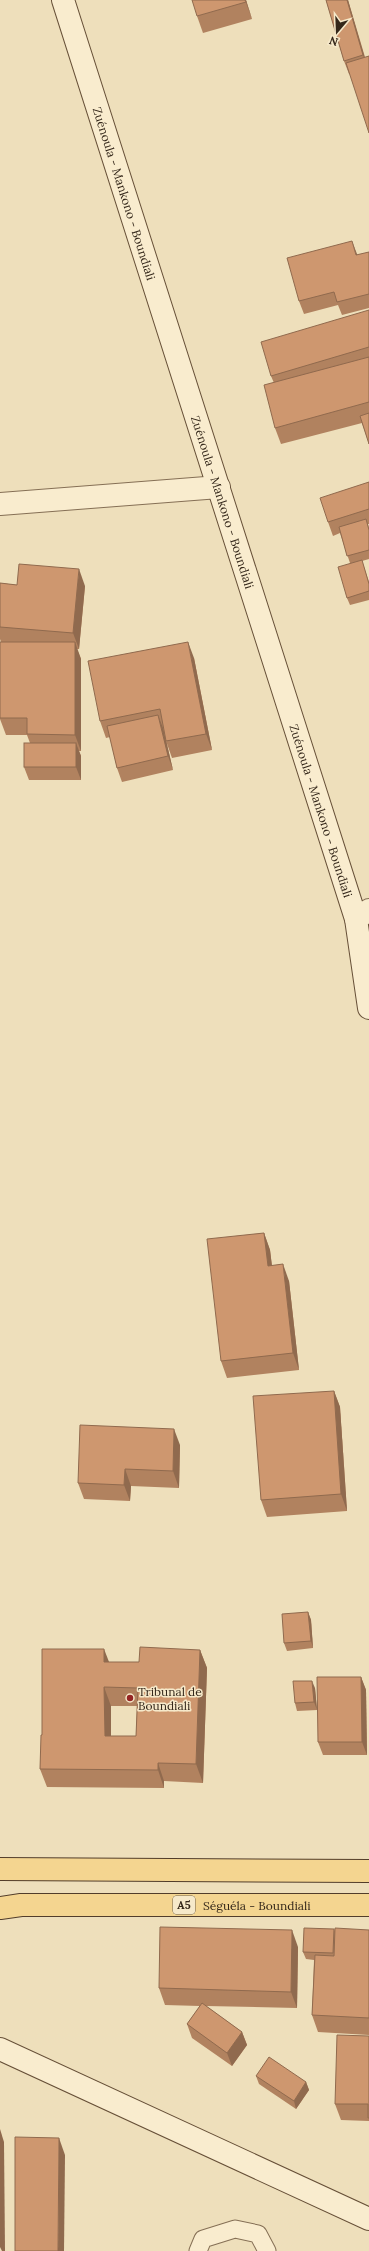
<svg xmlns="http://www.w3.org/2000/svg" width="369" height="2251" viewBox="0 0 369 2251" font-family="Lora,serif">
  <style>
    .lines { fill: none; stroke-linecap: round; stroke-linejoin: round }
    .lane-casing { stroke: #856f55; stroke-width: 19 }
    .street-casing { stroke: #856f55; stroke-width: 24 }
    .secondary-casing { stroke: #675038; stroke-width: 24 }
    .primary-casing { stroke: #523d2a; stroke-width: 24 }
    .lane { stroke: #f9ecce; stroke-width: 17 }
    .street { stroke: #f9ecce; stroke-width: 22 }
    .secondary { stroke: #f9ecce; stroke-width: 22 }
    .primary { stroke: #f4d590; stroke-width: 22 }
    .wall { fill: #b1825f; fill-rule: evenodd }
    .shaded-wall { fill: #906a4e }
    .building { fill: #ce976f; stroke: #906a4e; fill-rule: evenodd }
    .poi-dot { fill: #952424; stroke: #f6e9ca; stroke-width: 1.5 }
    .labels { text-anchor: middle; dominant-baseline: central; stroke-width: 3; stroke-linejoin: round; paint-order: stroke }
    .shield { fill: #f6e9ca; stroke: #6e614f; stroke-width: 1 }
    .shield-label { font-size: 11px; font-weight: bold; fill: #34271a }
    .street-label { font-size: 12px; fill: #34271a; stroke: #f6e9ca }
    .poi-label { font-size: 12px; fill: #34271a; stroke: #f6e9ca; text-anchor: start }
  </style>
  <rect width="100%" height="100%" fill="#eedfbb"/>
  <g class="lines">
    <defs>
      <path id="lane" d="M198,2251L203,2239L235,2229L258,2234L267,2251"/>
      <g id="street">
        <path d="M0,504L219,487"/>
        <path d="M356,919L369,910"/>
      </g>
      <g id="secondary">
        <path id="s1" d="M63,0L356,919L369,1008"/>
        <path d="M0,2049L369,2219"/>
      </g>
      <g id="primary">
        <path d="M0,1869L369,1871"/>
        <path id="s2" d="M0,1908L21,1905H369"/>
      </g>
    </defs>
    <!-- lane casing -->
    <use href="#lane" class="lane-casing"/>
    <!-- street casing -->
    <use href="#street" class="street-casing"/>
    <!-- secondary casing -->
    <use href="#secondary" class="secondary-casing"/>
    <!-- primary casing -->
    <use href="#primary" class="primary-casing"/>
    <!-- lane -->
    <use href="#lane" class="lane"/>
    <!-- street -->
    <use href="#street" class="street"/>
    <!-- secondary -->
    <use href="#secondary" class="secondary"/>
    <!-- primary -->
    <use href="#primary" class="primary"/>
  </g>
  <!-- wall -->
  <g class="wall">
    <path d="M246,0L252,19L203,33L197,16Z"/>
    <path d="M326,0H348L365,57L350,74H349L344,61Z"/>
    <path d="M369,252V308L342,315L338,305L304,314L299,301L357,255Z"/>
    <path d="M369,310V444L362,423L281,444L275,428L274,383L271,376Z"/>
    <path d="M369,482V524H368L369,528V559L362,561L369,582V600L350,605L347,598L350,563L340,533L333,536L328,522Z"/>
    <path d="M0,583L17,585L85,586L79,649H77L81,659V751H79L81,756V780H29L24,767L30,743L27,735H6L0,719V642H1L0,639Z"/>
    <path d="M194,658L212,750L172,758L166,741L163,727L173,770L122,782L117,768L110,737L106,738L100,721Z"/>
    <path d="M264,1233L270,1250L272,1266L289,1281L299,1370L227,1378L221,1361Z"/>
    <path d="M334,1391L340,1407L347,1511L267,1517L261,1500Z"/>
    <path d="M180,1445L179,1488L131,1486L130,1501L84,1499L78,1483Z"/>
    <path d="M308,1612L311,1620L313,1648L287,1651L284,1643Z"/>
    <path d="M200,1650L207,1668L203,1783L164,1781V1788L47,1787L40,1769L42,1735L109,1662H139ZM111,1706H137L136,1736H111Z"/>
    <path d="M361,1677L366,1690L367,1755H323L318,1742Z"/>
    <path d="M315,1688L317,1710L297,1711L295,1703Z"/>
    <path d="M334,1929L335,1931L369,1930V2035L318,2032L312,2015L314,1960L306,1959L303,1952Z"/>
    <path d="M298,1947L297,2008L206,2006L242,2032L247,2045L232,2066L192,2038L187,2024L200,2006L165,2005L159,1988Z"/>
    <path d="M369,2036V2121L341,2120L335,2104Z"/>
    <path d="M256,2076L306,2082L309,2090L296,2109L259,2084Z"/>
  </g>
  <!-- shaded-wall -->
  <g class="shaded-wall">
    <path d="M245,0H246L252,19Z"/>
    <path d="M347,0H348L368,69L363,55Z"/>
    <path d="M352,241L357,254L361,269L356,255Z"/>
    <path d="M79,569L85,586L79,649L73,633Z"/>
    <path d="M75,642L81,659V751L75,735Z"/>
    <path d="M188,642L194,658L212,750L206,734Z"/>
    <path d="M158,715L163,728L173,770L168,756Z"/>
    <path d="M76,743L81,756V780L76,767Z"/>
    <path d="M264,1233L270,1250L274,1283L268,1266Z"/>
    <path d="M283,1264L289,1281L299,1370L293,1353Z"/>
    <path d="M334,1391L340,1407L347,1511L341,1494Z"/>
    <path d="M174,1429L180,1445L179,1488L173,1471Z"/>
    <path d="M125,1469L131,1486L130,1501L124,1485Z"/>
    <path d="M308,1612L311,1620L313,1648L311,1641Z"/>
    <path d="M104,1649L111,1667L104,1662Z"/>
    <path d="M200,1650L207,1668L203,1783L196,1764Z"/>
    <path d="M361,1677L366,1690L367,1755L362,1742Z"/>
    <path d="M312,1681L315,1688L317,1710L314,1702Z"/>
    <path d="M104,1687L111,1706V1754L105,1736Z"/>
    <path d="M158,1763L164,1781V1788L158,1770Z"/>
    <path d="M292,1930L298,1947L297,2008L291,1992Z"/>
    <path d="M242,2032L247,2045L232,2066L227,2053Z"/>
    <path d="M306,2082L309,2090L296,2109L294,2101Z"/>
    <path d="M0,2129L4,2142L5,2251H2L0,2247Z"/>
    <path d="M59,2138L65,2155L64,2251H58Z"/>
  </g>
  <!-- building -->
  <g class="building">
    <path d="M192,0H245L246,2L197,16Z"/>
    <path d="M326,0H347L363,55L344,61Z"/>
    <path d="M369,56V133L346,63Z"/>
    <path d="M352,241L356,255L369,252V294L337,302L334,292L299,301L287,258Z"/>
    <path d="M369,310V347L271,376L261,342Z"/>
    <path d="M369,357V402L275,428L264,385Z"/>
    <path d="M369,413V444L360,416Z"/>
    <path d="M369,482V509L328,522L320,498Z"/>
    <path d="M366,519L369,530V550L347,556L339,527Z"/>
    <path d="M362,560L369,584V591L347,598L338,567Z"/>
    <path d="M19,564L79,569L73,633L0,627V583L17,585Z"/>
    <path d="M0,642H75V735L27,734V718H0Z"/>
    <path d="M188,642L206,734L166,741L160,709L100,721L88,661Z"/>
    <path d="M158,715L168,756L117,768L107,726Z"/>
    <rect x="24" y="743" width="52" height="24"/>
    <path d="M264,1233L268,1266L283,1264L293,1353L221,1361L207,1239Z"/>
    <path d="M334,1391L341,1494L261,1500L253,1396Z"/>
    <path d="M80,1425L174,1429L173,1471L125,1469L124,1485L78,1483Z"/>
    <path d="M308,1612L311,1641L284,1643L282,1614Z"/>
    <path d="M140,1647L200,1650L196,1764L158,1763V1770L40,1769L41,1735H42V1649H104V1662H139ZM104,1687L138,1688L136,1736H105Z"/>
    <path d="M317,1677H361L362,1742H318Z"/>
    <path d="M293,1681H312L314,1702L295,1703Z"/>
    <path d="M160,1927L292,1930L291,1992L159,1988Z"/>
    <path d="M304,1928L334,1929L333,1953L303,1952Z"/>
    <path d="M335,1928L369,1930V2018L312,2015L315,1955L334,1956Z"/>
    <path d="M202,2003L242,2032L227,2053L187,2024Z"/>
    <path d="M337,2035L369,2036V2118H368V2104H335Z"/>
    <path d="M269,2057L306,2082L294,2101L256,2076Z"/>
    <path d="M15,2137L59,2138L58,2251H15Z"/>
  </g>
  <!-- markers -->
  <circle class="poi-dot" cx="130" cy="1698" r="4"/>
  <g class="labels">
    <!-- shield labels -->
    <rect class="shield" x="173" y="1896" width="22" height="18" rx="3"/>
    <g class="shield-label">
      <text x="184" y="1905">A5</text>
    </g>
    <!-- street labels -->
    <g class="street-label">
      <text stroke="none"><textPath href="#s1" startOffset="203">Zuénoula - Mankono - Boundiali</textPath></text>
      <text stroke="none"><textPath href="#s1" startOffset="527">Zuénoula - Mankono - Boundiali</textPath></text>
      <text stroke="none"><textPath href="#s1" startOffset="851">Zuénoula - Mankono - Boundiali</textPath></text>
      <text stroke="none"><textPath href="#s2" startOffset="257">Séguéla - Boundiali</textPath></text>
    </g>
    <!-- poi labels -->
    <g class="poi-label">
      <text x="138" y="1691">Tribunal de<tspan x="138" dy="14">Boundiali</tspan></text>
    </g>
  </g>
  <!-- north arrow -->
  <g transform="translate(337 32) rotate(199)" stroke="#f6e9ca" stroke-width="3" paint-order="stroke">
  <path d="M0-3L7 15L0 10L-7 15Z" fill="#34271a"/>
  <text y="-6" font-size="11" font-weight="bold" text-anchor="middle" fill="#34271a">N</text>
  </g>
</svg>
